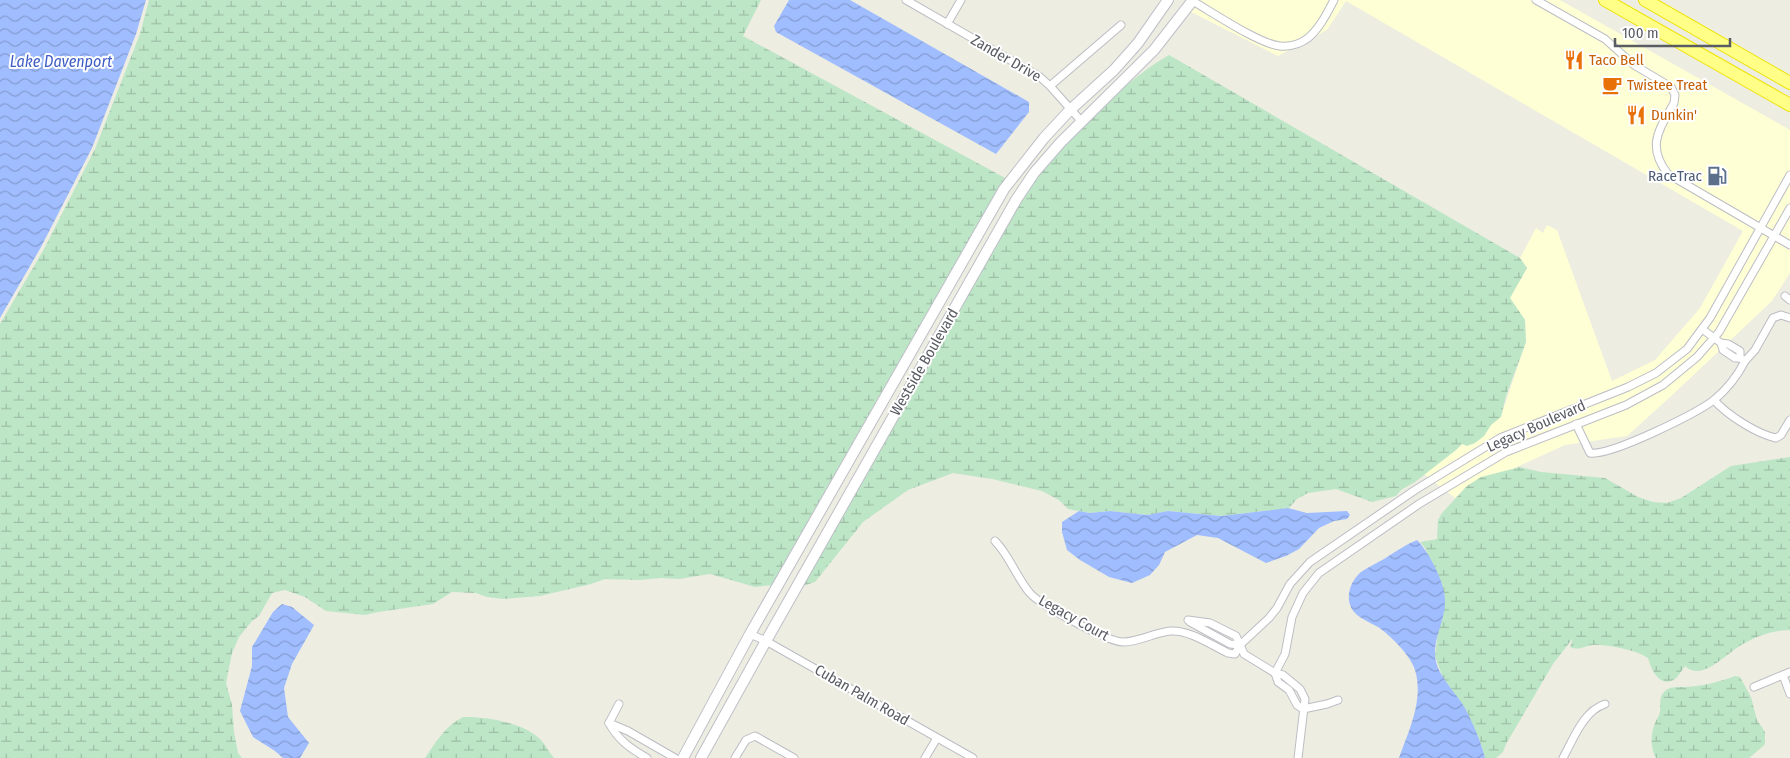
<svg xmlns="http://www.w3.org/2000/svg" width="1790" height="758" viewBox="0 0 1790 758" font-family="'Fira Sans Condensed',sans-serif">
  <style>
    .commercial { fill: #feffd5 }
    .wetland { fill: url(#wetland-marsh) }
    .water { fill: url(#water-waves) }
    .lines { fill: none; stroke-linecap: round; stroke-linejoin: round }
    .street-casing { stroke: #bcbdc4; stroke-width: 9 }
    .secondary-casing { stroke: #bebfc8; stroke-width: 12 }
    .highway-casing { stroke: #efe100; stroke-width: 14 }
    .street { stroke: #fff; stroke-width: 7 }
    .secondary { stroke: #fff; stroke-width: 10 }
    .highway { stroke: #ffff87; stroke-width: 12 }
    .labels { text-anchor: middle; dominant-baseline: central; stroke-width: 4; stroke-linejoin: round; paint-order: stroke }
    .street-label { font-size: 15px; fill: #5a5c63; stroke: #fff }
    .food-label { font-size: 15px; fill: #c56008; stroke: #fff; text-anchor: start }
    .service-label { font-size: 15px; fill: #4e5e75; stroke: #fff; text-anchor: end }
    .water-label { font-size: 16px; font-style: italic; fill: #3f5ec6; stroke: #fff }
  </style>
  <defs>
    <pattern id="wetland-marsh" width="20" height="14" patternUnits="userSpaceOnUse" patternTransform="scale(1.25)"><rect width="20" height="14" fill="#bde6c7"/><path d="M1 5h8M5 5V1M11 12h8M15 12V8" fill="none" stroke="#9dbea5"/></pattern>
    <pattern id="water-waves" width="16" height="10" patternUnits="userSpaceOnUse" patternTransform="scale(1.25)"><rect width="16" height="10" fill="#a0bdff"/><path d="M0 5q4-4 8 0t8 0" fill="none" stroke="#859dd2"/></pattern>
  </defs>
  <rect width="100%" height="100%" fill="#edede1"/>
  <!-- commercial -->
  <path class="commercial" d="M1198,0H1560L1790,130V273L1772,301L1668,399L1627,436L1565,445L1508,471L1467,486L1455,498L1424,474L1456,450L1462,444L1484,436L1491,425L1501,416L1526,342L1525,320L1510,298L1527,268L1520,258L1536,228L1543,233L1547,225L1557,230L1612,381L1655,360L1700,308L1743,231L1346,1L1327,30L1278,56L1189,11Z"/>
  <!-- wetland -->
  <g class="wetland">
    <path d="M149,0H761L743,36L1007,179L773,585L755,587L710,574L679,579L661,578L639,580L605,579L591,584L540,596L503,599L487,597L476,593L452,592L433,604L378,612L365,615L326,611L305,597L285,590L272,593L259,616L252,621L239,637L232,653L226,683L232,705L234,732L238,753L242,758H0V324L44,249L95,149L140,34Z"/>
    <path d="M1169,55L1520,258L1527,268L1510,298L1525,320L1526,342L1506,396L1501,417L1491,425L1484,436L1475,443L1467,446L1462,444L1456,450L1415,482L1401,490L1396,496L1372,502L1336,489L1308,493L1297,499L1289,508L1221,516L1168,511L1147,515L1110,511L1089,513L1068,509L1059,500L1042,491L992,479L953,473L908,490L863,522L815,582L800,587L1019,203C1041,168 1065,144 1094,115C1117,93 1141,71 1169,55Z"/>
    <path d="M1790,457V630C1774,630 1759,635 1745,643C1728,651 1703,683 1685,666C1682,670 1678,677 1675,679C1660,689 1651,669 1648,658C1638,650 1606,644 1593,645C1584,646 1580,651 1570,647L1573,638L1553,664L1506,744L1503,752L1496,758H1485L1481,744L1464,707L1443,678L1435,656L1438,632L1441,581L1425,548L1420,542L1437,539L1438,520L1442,513L1467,486L1481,477L1520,467L1541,472L1605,478L1638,497L1653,502L1667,503L1681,498L1731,466Z"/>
    <path d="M1735,676L1740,677L1751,697L1757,720L1765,732V744L1762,747L1749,758H1656C1649,746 1651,728 1658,717C1663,709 1657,699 1664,692C1669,686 1678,687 1686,687C1702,686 1720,682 1735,676Z"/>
    <path d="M463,717C485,716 524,723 540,739C545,744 549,752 554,758H425C436,742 445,726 463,717Z"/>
  </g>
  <!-- water -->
  <g class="water">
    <path d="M0,0H146L136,34L92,148L41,247L0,318Z"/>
    <path d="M789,0H850L1029,102V112L996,154L776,32L774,26Z"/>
    <path d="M1288,508L1307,513L1347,511L1350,515L1347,519L1334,521L1319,528L1299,549L1286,556L1266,563L1218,538L1197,535L1165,552L1159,565L1150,575L1132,583L1109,577L1080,560L1067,550L1062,532V522L1079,511L1089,513L1110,511L1147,515L1168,511L1221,516Z"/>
    <path d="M1417,540C1429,552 1446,584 1445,602C1445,620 1434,637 1435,655C1436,675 1456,692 1465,708C1473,724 1481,741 1485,758H1399C1409,730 1424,700 1415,670C1411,656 1390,635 1378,627C1371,623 1361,619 1355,613C1344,601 1349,582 1361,572C1368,567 1377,563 1384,559C1395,552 1405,545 1417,540Z"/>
    <path d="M282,604L292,607L314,625L292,664L284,688L288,717L309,743L300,758H283L275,751L253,737L240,711L252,666V647L273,612Z"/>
  </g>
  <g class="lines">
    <defs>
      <g id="street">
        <path d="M906,0L1040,77L1050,86L1121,25"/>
        <path d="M1191,0C1212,12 1259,44 1280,46C1290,47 1300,44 1308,38C1320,28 1327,13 1334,0"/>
        <path d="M1536,0L1605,39L1634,65L1671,87L1675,95L1674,103C1659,130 1646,146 1668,174L1790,245"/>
        <path d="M947,24L961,0"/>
        <path d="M1050,86L1082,122"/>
        <path d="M1785,296L1790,300"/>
        <path d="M1702,329L1721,343L1728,344L1740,351V358H1735L1723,350L1721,343"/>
        <path d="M1745,361L1755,350L1773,318L1781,315L1790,318"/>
        <path d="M1714,400C1727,415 1757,434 1776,438L1781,435L1790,420"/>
        <path d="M1576,424L1590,453C1611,456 1695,414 1714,400C1726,390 1738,375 1745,361L1740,358"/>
        <path d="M995,541C1009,555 1016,576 1029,592C1038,604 1108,642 1123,642C1140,642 1155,632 1171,631C1190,630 1211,645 1228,653L1235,654L1240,645L1269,618L1277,608L1290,584L1310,562L1415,490L1500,438L1628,387L1656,373L1687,349L1710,318L1790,175"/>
        <path d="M1188,620L1210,623L1236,636L1244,654L1275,673L1283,675L1300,689L1305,699L1298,758"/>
        <path d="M1190,622L1230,644L1240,645"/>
        <path d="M750,634L766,641L973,758"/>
        <path d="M1275,673L1285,654L1292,617L1303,593L1319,573L1419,504L1506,452L1626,405L1663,385L1697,357L1719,332L1790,208"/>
        <path d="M1275,673L1278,682L1289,690L1297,705L1303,709"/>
        <path d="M1783,675L1790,694"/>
        <path d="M1754,687L1790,672"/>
        <path d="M1303,709L1327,704L1338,700"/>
        <path d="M609,723L628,731L675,758"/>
        <path d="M609,723C618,740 631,749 647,758"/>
        <path d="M609,723L619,704"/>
        <path d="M735,758L746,740L755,736L794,758"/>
        <path d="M925,758L937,738"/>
        <path d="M1563,758C1573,740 1583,711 1605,704"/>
      </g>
      <g id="secondary">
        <path d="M683,758L750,634L1004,189L1044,138L1070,110L1114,70L1138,43L1168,0"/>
        <path d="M701,758L766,641L1016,200L1034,173L1061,142L1154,50L1193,0"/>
      </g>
      <g id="highway">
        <path d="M1605,0L1790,105"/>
        <path d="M1645,0L1790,83"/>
      </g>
    </defs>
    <!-- street casing -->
    <use href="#street" class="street-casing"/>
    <!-- secondary casing -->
    <use href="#secondary" class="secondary-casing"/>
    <!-- highway casing -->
    <use href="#highway" class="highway-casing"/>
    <!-- street -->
    <use href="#street" class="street"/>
    <!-- secondary -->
    <use href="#secondary" class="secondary"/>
    <!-- highway -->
    <use href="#highway" class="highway"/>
  </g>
  <!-- icons -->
  <defs>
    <symbol id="restaurant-bare" viewBox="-9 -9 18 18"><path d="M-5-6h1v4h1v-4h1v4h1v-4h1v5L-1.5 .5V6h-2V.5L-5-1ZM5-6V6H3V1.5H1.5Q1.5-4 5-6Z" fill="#e8710a" stroke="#fff" stroke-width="2.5" paint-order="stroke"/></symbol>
    <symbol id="cafe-bare" viewBox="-9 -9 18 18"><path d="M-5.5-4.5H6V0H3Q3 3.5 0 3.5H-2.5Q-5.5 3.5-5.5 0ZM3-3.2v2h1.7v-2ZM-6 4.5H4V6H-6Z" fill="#e8710a" stroke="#fff" stroke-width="2.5" paint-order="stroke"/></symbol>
    <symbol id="fuel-bare" viewBox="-9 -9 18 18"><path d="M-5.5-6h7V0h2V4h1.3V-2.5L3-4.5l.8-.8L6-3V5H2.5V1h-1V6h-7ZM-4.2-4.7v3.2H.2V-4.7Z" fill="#5c6f8a" stroke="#fff" stroke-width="2.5" paint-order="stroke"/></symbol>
  </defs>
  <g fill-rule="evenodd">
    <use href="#restaurant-bare" x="1560" y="46" width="28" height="28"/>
    <use href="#cafe-bare" x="1598" y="71" width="28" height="28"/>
    <use href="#restaurant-bare" x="1622" y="101" width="28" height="28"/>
    <use href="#fuel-bare" x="1703" y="162" width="28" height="28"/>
  </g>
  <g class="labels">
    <!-- street labels -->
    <g class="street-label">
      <text transform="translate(1006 58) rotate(30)">Zander Drive</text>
      <text transform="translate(924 362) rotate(-60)">Westside Boulevard</text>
      <text transform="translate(1536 426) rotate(-24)">Legacy Boulevard</text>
      <text transform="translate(1074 618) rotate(29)">Legacy Court</text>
      <text transform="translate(862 695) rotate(30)">Cuban Palm Road</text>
    </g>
    <!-- food labels -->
    <g class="food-label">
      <text x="1589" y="60">Taco Bell</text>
      <text x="1627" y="85">Twistee Treat</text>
      <text x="1651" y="115">Dunkin'</text>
    </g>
    <!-- service labels -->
    <g class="service-label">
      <text x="1702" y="176">RaceTrac</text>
    </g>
    <!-- water labels -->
    <g class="water-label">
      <text x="61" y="61">Lake Davenport</text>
    </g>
  </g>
  <!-- scale -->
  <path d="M1615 38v8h115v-8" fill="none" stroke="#5a5c63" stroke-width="2.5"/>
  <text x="1622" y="38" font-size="15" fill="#5a5c63" stroke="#ffffff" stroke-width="4" paint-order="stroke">100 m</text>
</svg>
